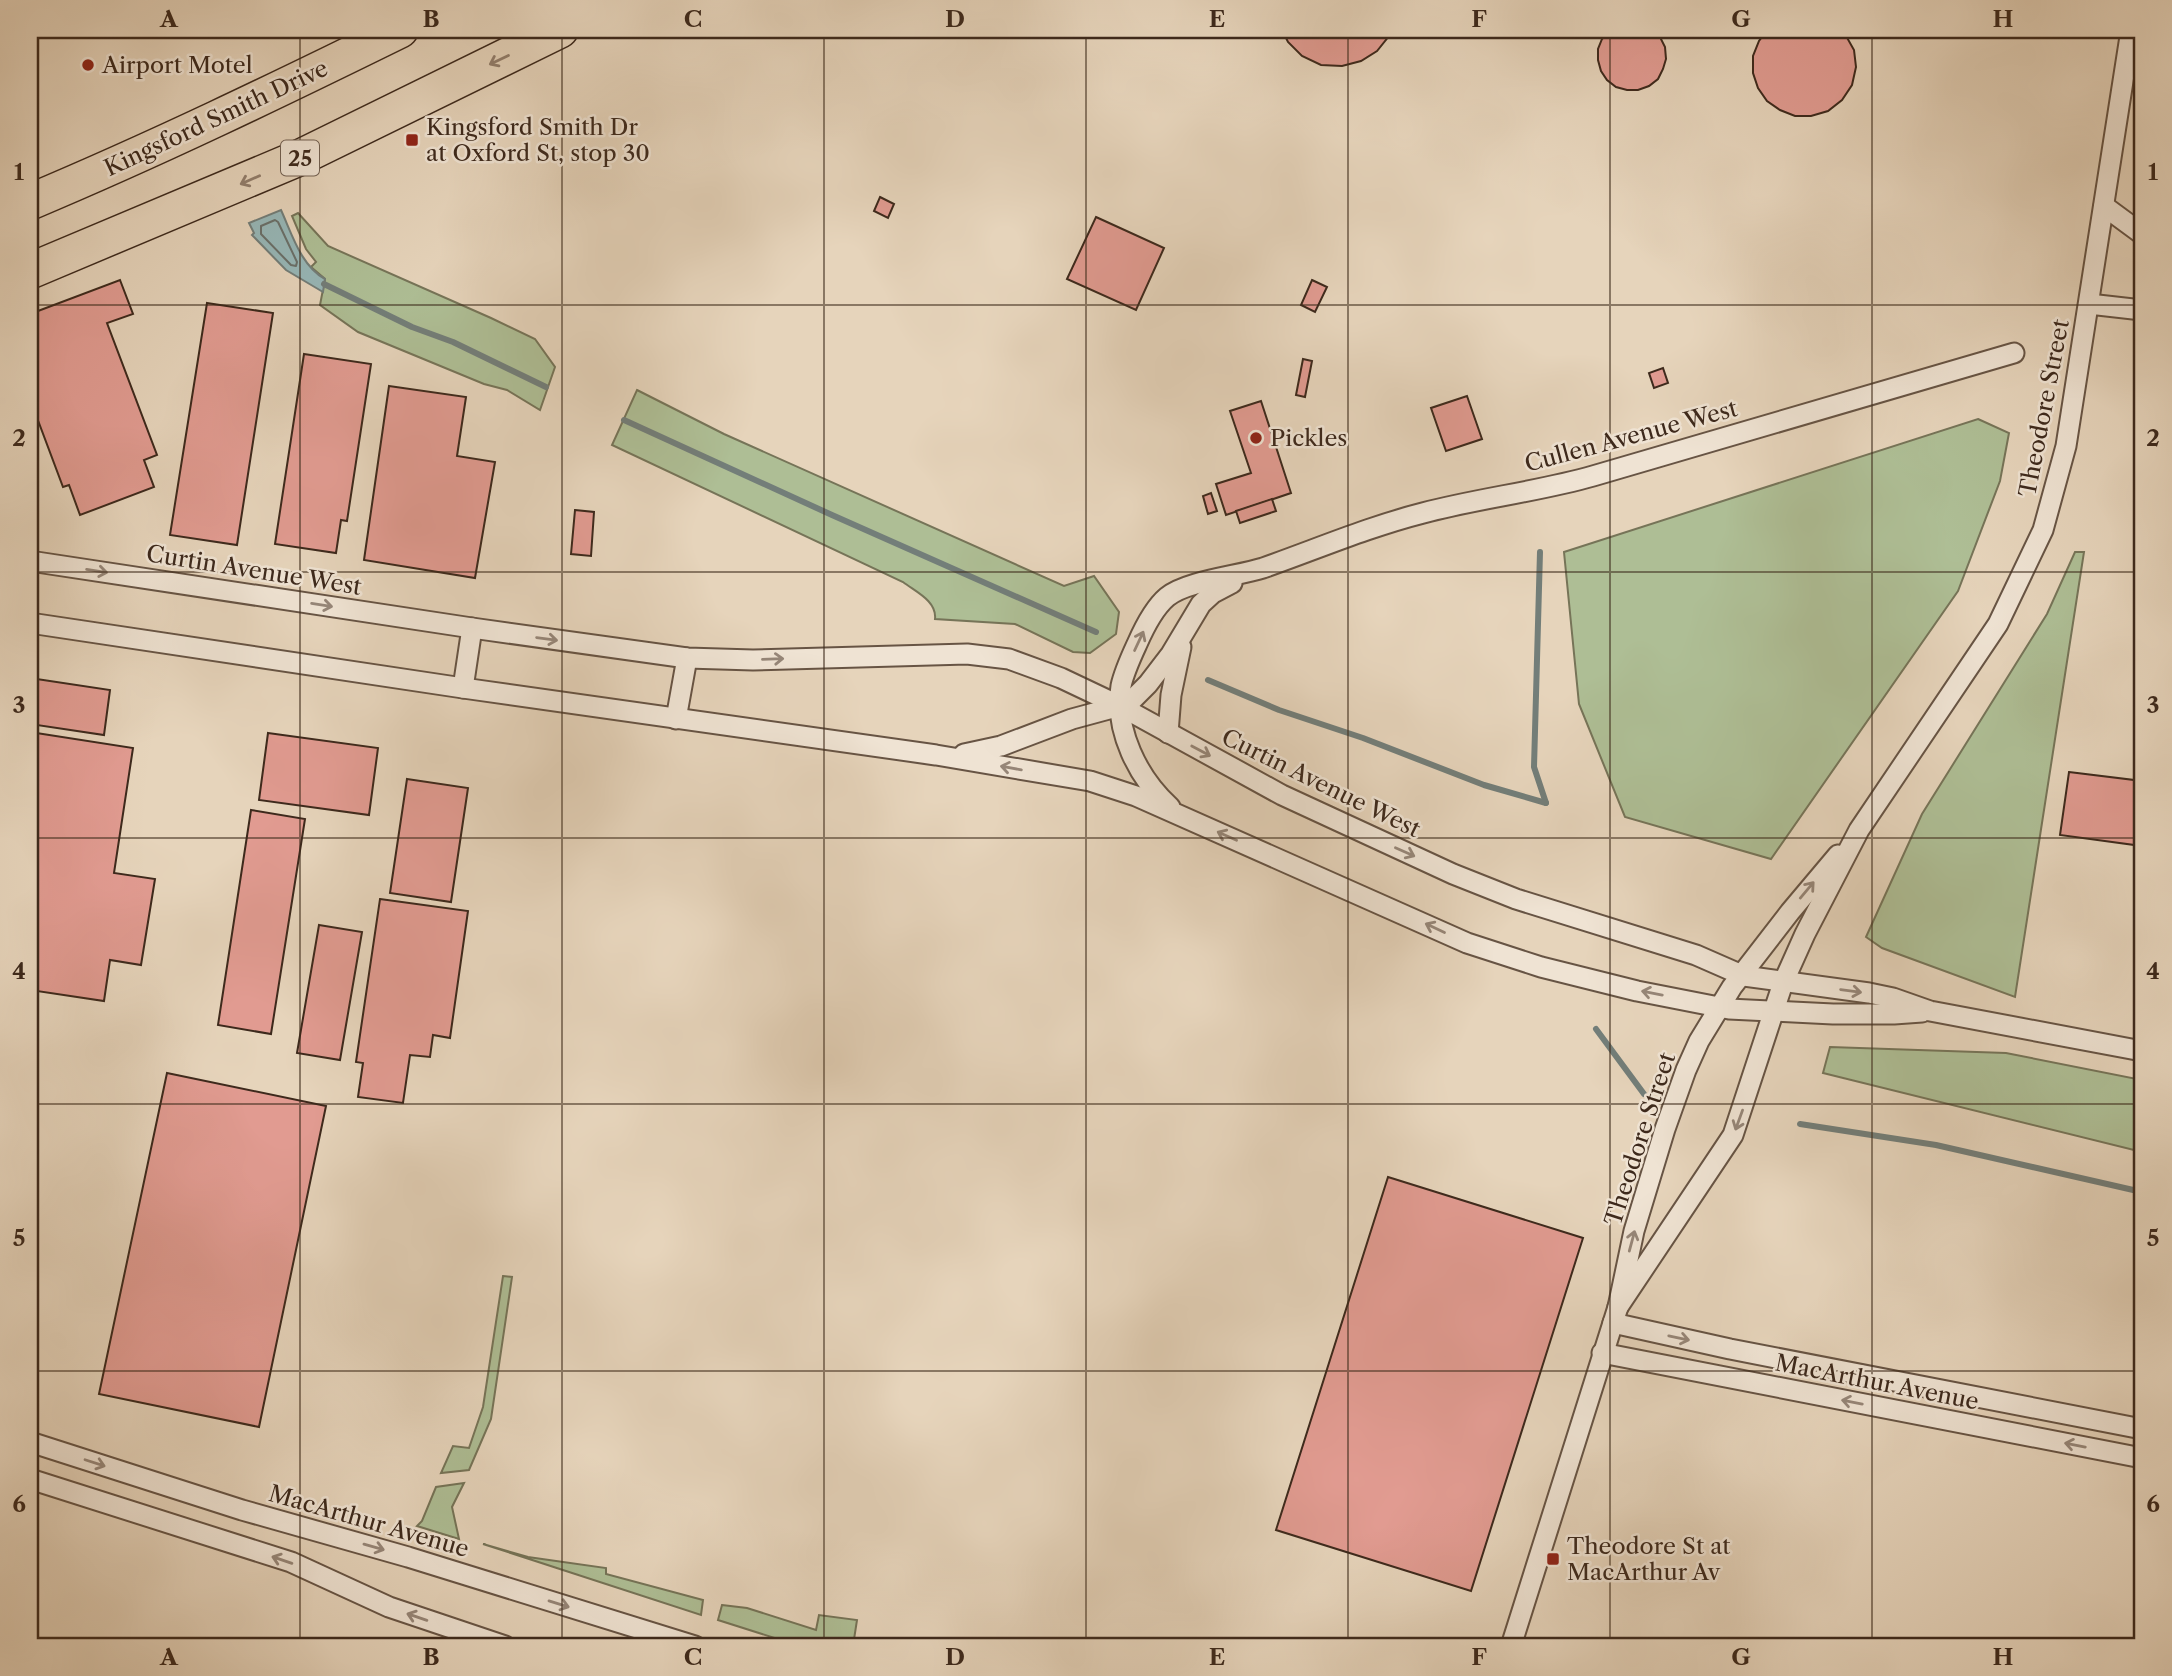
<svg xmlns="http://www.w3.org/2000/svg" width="2172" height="1676" viewBox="0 0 2172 1676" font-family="'Libre Caslon Text',serif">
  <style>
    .green { fill: #aebe95; stroke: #767458; stroke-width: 2 }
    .water { fill: #97b7b7; stroke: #737e79; stroke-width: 2 }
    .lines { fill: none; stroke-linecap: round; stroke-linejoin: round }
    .shore { stroke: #6a706a; stroke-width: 2 }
    .stream { stroke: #737e79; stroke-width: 6 }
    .building { fill: #e19b91; stroke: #3d291c; stroke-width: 2 }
    .street-casing { stroke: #675444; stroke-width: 23 }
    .highway-casing { stroke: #3d291c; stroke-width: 38 }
    .street { stroke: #efe3d3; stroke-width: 19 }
    .highway { stroke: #e6d4bb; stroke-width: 35 }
    .oneway { stroke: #927e6c }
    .oneway2 { stroke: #968678 }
    .grid { fill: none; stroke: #3d291c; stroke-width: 2; stroke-opacity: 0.55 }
    .poi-dot { fill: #8f2418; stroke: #efe3d3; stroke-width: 2.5 }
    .labels { text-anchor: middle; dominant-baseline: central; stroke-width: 5; stroke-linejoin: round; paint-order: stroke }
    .shield { fill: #efe3d3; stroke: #726153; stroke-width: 2 }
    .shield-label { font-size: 21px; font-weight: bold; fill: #3d291c }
    .poi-label { font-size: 23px; fill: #3d291c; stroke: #efe3d3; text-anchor: start }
    .street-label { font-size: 23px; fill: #3d291c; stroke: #efe3d3 }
    .neatline { fill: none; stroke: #3d291c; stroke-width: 2.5 }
    .grid-label { font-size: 23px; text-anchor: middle; font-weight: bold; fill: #3d291c }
  </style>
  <rect width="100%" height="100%" fill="#e6d4bb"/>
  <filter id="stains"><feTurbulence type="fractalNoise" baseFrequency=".00286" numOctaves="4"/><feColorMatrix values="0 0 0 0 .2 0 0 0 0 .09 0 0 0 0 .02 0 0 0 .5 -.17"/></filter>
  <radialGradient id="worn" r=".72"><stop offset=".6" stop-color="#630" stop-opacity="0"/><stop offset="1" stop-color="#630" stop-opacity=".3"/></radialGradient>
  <!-- green -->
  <g class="green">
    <path d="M298,213L328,246L491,318L535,339L555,367L540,410L507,390L484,384L358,332L320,305L325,279L311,267L316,262L306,249L292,216Z"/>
    <path d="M637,390L724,434L1064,586L1094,576L1119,612L1116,634L1090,653L1073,652L1015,624L935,619C937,601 916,592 903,582L612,445Z"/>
    <path d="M1978,419L2009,433L2000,481L1958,591L1771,859L1625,817L1579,704L1564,552Z"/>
    <path d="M2075,552H2084L2015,997L1882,948L1866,937L1922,814L2047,614Z"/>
    <path d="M1830,1047L2006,1053L2142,1080V1152L1823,1073Z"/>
    <path d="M503,1276L512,1277L491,1419L469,1470L441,1473L453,1446L469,1448L483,1407Z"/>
    <path d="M464,1483L452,1507L459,1539L417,1526L422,1521L436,1487Z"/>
    <path d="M483,1544L528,1557L606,1568V1574L703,1600L701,1615Z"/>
    <path d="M722,1605L747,1608L816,1630L819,1615L857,1620L853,1646H800L718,1620Z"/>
  </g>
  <!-- water -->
  <path class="water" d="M281,210C292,234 301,266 325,279L323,292L286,270L252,235L254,233L249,223Z"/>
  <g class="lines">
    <!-- shore -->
    <path class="shore" d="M275,220L278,222L297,262L296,266L291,265L261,234V226Z"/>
    <!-- stream -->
    <g class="stream">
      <path d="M324,284L412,327L453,342L546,387"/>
      <path d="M624,420L832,515L1096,632"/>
      <path d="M1540,552L1534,767L1546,803"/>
      <path d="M1208,680L1279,710L1363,738L1484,785L1546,803"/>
      <path d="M1596,1029L1644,1094"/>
      <path d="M1800,1124L1936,1145L2142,1192"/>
    </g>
  </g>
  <!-- building -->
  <g class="building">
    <path d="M1282,30H1391L1389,36L1377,51L1361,61L1342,66L1321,65L1302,56L1288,42Z"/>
    <path d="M1610,30H1653L1660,37L1665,47L1666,59L1663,69L1658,79L1649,86L1638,90H1627L1616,87L1607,80L1601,71L1598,60V49L1602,39Z"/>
    <path d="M1767,30H1841L1845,34L1854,50L1856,67L1852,85L1842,100L1828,111L1811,116H1795L1780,110L1767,101L1758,88L1753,73V56L1759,41Z"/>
    <path d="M880,197L894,204L888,218L874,211Z"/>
    <path d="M1096,217L1164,248L1136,310L1067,279Z"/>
    <path d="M120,280L133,314L107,323L157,455L144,460L154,487L80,515L69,485L63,487L30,399V314Z"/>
    <path d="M1312,280L1327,287L1315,312L1301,305Z"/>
    <path d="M207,303L273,313L237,545L170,535Z"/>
    <path d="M304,354L371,364L347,521L341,520L336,553L275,544Z"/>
    <path d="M1303,359L1312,361L1305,397L1296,395Z"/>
    <path d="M1663,368L1668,383L1654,388L1649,373Z"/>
    <path d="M389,386L466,397L457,456L495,462L475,578L364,560Z"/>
    <path d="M1467,396L1482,439L1446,451L1431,408Z"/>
    <path d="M1261,401L1291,493L1226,515L1216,484L1251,473L1230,411Z"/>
    <path d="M1211,493L1217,511L1208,514L1203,496Z"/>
    <path d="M1272,499L1276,511L1240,523L1236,511Z"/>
    <path d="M575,510L594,512L591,556L571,554Z"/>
    <path d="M30,678L110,690L104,735L30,724Z"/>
    <path d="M30,732L133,748L114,873L155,879L141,965L110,960L104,1001L30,990Z"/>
    <path d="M268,733L378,748L369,815L259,800Z"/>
    <path d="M2069,772L2142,781V846L2060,835Z"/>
    <path d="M407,779L468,788L451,902L390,893Z"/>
    <path d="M251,810L305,819L271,1034L218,1025Z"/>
    <path d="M380,899L468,911L450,1038L433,1035L430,1057L410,1055L403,1103L358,1097L363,1063L356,1062Z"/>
    <path d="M319,925L362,932L340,1060L297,1053Z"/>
    <path d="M167,1073L326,1106L259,1427L99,1394Z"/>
    <path d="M1388,1177L1583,1238L1471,1591L1276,1530Z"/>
  </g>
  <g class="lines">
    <defs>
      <g id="street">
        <path d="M2104,206L2142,234"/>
        <path d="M2089,304L2142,310"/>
        <path d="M30,561L472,628L687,658L753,660L967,654L1009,659L1061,678L1120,706L1282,795L1453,874L1516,899L1696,955L1744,976L1869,993L1893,998L1930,1011L2142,1051"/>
        <path d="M30,623L463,688L936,755L1090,781L1136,796L1467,943L1541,967L1637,991L1729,1009L1833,1014H1894L1922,1012"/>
        <path d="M463,688L472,628"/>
        <path d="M676,719L687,658"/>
        <path d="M1168,733L1171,695L1181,647"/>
        <path d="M964,754L1001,746L1072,719L1120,706L1132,700L1148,684L1171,654L1201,604L1213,593L1232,583"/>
        <path d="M1170,807C1138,778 1114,730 1121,686C1124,672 1131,657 1137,644C1144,628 1154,608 1167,597C1186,581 1238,576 1263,568C1317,549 1368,527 1423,513C1479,498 1537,492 1593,476C1734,436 1874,394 2014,353"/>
        <path d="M1618,1307L1733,1135L1783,983L1805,934L1859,830L1998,624L2043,530L2066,446L2131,30"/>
        <path d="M1613,1323L1730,1349L2142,1429"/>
        <path d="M1602,1353L2142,1458"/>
        <path d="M30,1442L242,1510L408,1557L695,1646"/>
        <path d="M30,1479L291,1562L389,1607L505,1646"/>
        <path d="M1511,1646L1618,1307L1634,1231L1665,1129L1686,1070L1699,1041L1732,987L1790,912L1838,855"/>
      </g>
      <g id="highway">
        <path d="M30,202C156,149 278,90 400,30"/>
        <path d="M30,271L301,157L560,30"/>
      </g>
    </defs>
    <!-- street casing -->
    <use href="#street" class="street-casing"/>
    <!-- highway casing -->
    <use href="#highway" class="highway-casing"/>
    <!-- street -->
    <use href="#street" class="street"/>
    <!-- highway -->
    <use href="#highway" class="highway"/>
  </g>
  <!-- one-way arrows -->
  <defs><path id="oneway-shaft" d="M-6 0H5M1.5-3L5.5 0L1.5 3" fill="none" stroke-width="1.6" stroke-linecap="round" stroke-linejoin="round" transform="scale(1.75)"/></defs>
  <g class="oneway">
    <use href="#oneway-shaft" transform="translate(499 60) rotate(154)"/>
    <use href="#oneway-shaft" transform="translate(250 180) rotate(156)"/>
  </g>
  <g class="oneway2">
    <use href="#oneway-shaft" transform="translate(97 571) rotate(9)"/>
    <use href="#oneway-shaft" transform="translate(322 605) rotate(9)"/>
    <use href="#oneway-shaft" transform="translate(547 639) rotate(8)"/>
    <use href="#oneway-shaft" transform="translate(1139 641) rotate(-65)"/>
    <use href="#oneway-shaft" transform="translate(773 659) rotate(-2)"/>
    <use href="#oneway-shaft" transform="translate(1201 751) rotate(28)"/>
    <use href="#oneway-shaft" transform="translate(1011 768) rotate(-170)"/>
    <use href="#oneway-shaft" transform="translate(1227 836) rotate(-156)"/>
    <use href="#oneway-shaft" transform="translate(1405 852) rotate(24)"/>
    <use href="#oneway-shaft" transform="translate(1807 890) rotate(-50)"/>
    <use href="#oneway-shaft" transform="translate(1435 928) rotate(-155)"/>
    <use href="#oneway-shaft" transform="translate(1851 991) rotate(8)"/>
    <use href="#oneway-shaft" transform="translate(1652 993) rotate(-169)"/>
    <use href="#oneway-shaft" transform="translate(1739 1120) rotate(110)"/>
    <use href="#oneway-shaft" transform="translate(1632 1241) rotate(-75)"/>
    <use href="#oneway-shaft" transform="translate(1679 1338) rotate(12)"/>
    <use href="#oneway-shaft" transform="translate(1852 1402) rotate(-169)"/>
    <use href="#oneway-shaft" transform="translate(2075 1445) rotate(-169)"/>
    <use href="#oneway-shaft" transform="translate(95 1463) rotate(18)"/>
    <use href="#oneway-shaft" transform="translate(374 1547) rotate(16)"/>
    <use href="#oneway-shaft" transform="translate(282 1560) rotate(-161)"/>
    <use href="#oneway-shaft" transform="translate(559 1604) rotate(17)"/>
    <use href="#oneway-shaft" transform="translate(417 1617) rotate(-161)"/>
  </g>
  <!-- grid -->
  <path class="grid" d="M300,30V1646M562,30V1646M824,30V1646M1086,30V1646M1348,30V1646M1610,30V1646M1872,30V1646M30,305H2142M30,572H2142M30,838H2142M30,1104H2142M30,1371H2142"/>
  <!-- markers -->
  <g class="poi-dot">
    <circle cx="88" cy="65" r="7"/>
    <rect x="405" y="133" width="14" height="14" rx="3.5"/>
    <circle cx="1256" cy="438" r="7"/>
    <rect x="1546" y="1552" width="14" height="14" rx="3.5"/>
  </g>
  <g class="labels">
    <!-- shield labels -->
    <rect class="shield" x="281" y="140.5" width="38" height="35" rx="5"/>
    <g class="shield-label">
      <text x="300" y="158">25</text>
    </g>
    <!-- poi labels -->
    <g class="poi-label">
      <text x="102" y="65">Airport Motel</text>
      <text x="426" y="127">Kingsford Smith Dr<tspan x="426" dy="26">at Oxford St, stop 30</tspan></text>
      <text x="1270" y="438">Pickles</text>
      <text x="1567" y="1546">Theodore St at<tspan x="1567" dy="26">MacArthur Av</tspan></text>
    </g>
    <!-- street labels -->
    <g class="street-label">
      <text transform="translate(216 118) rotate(-25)">Kingsford Smith Drive</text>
      <text transform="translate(2044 408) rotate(-79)">Theodore Street</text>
      <text transform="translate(1631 436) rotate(-15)">Cullen Avenue West</text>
      <text transform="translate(254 570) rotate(9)">Curtin Avenue West</text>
      <text transform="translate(1321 783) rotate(26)">Curtin Avenue West</text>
      <text transform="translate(1640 1139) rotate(-72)">Theodore Street</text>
      <text transform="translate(1877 1382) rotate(11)">MacArthur Avenue</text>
      <text transform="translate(369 1521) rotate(16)">MacArthur Avenue</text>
    </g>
  </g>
  <!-- margin -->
  <rect width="2172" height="1676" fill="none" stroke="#e6d4bb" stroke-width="77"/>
  <rect x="38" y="38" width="2096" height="1600" class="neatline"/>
  <g class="grid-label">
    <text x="169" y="27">A</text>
    <text x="431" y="27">B</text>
    <text x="693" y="27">C</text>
    <text x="955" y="27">D</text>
    <text x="1217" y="27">E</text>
    <text x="1479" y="27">F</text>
    <text x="1741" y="27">G</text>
    <text x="2003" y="27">H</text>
    <text x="19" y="180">1</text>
    <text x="2153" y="180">1</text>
    <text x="19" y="446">2</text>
    <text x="2153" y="446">2</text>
    <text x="19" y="713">3</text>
    <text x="2153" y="713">3</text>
    <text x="19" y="979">4</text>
    <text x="2153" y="979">4</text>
    <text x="19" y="1246">5</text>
    <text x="2153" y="1246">5</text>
    <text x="19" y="1512">6</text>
    <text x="2153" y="1512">6</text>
    <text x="169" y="1665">A</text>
    <text x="431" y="1665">B</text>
    <text x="693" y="1665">C</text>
    <text x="955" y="1665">D</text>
    <text x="1217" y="1665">E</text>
    <text x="1479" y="1665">F</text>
    <text x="1741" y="1665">G</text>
    <text x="2003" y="1665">H</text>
  </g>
  <rect width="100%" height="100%" filter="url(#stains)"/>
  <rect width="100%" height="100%" fill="url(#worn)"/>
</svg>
